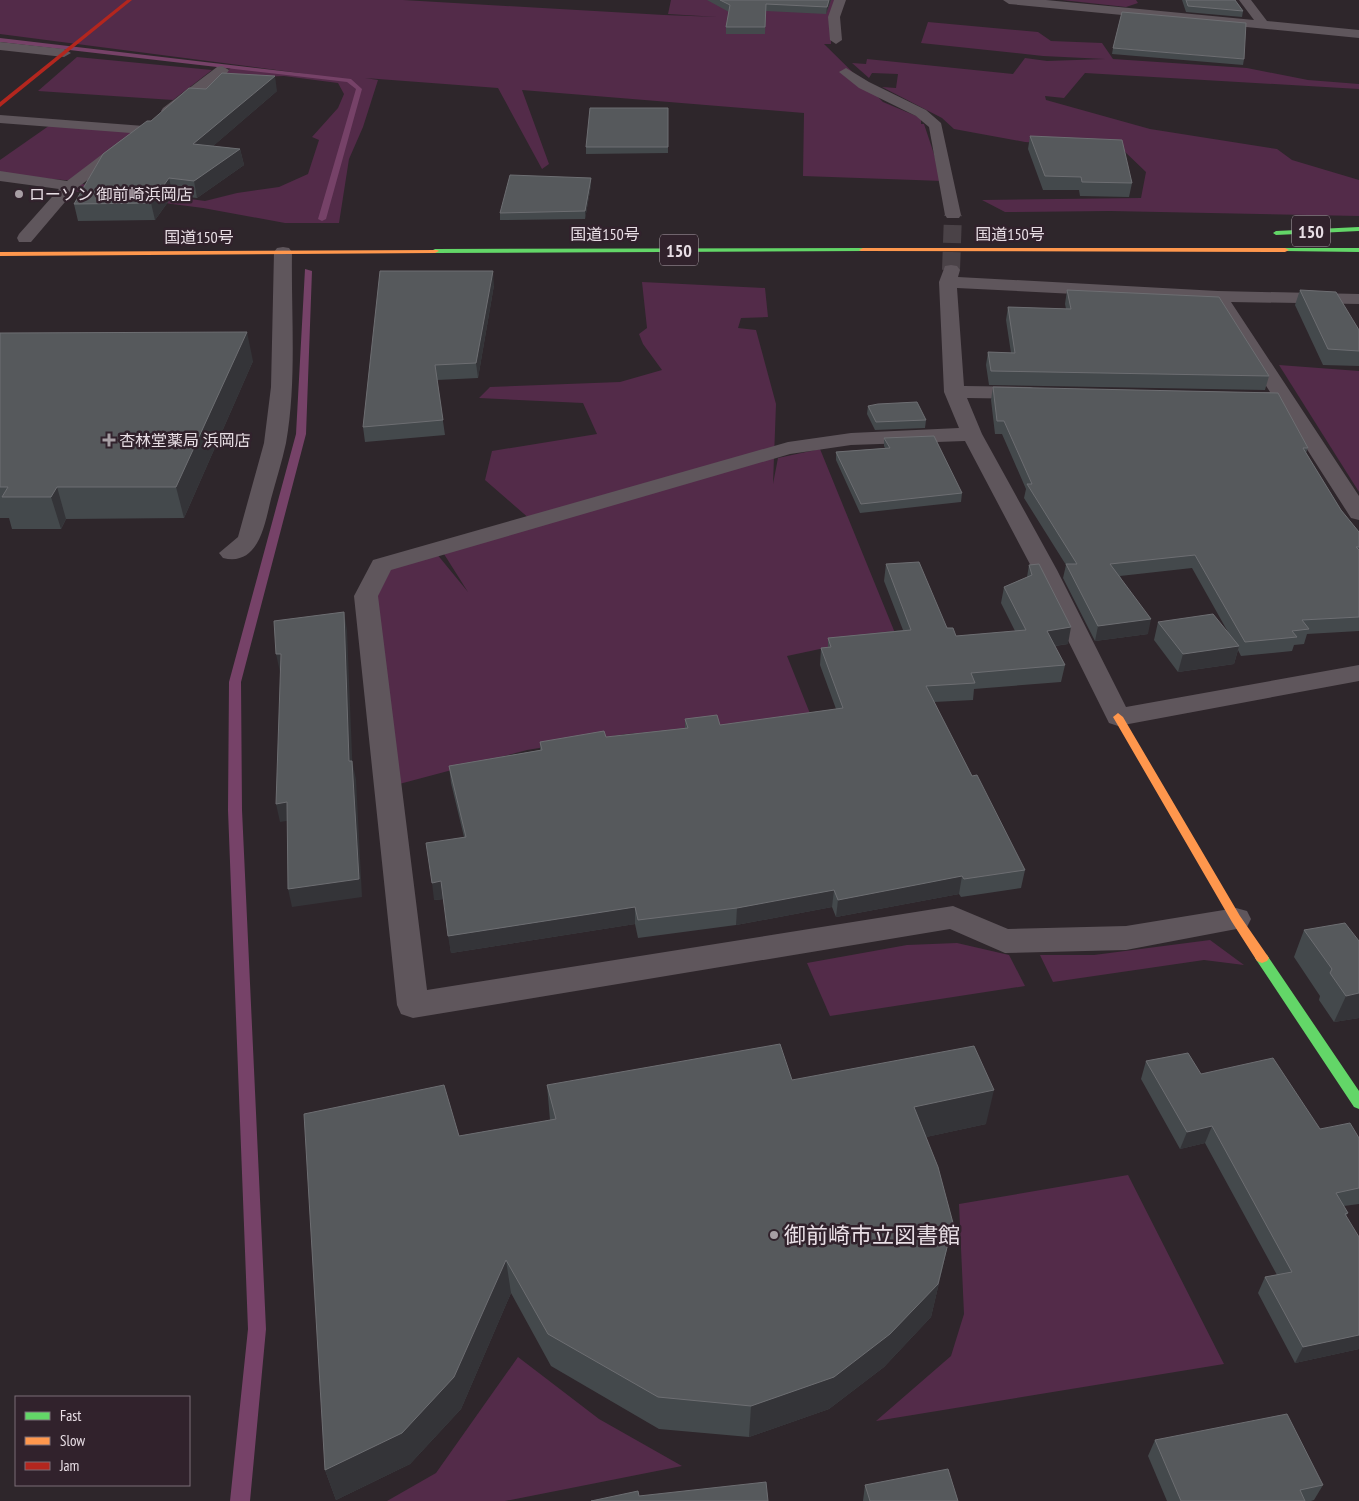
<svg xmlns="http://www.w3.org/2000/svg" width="1359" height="1501" viewBox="0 0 1359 1501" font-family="'PT Sans Narrow','Noto Sans JP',sans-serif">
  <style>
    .green { fill: #532b49 }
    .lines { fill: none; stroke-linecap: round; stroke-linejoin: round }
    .stream { fill: #764268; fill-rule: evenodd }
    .street-tunnel { stroke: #4a4247; stroke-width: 18; stroke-dasharray: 18 9; stroke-linecap: butt }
    .street { fill: #5f565c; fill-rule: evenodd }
    .fast { fill: #63d668; fill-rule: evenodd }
    .slow { fill: #ff974d; fill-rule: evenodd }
    .jam { fill: #b3261e; fill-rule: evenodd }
    .wall { fill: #44494c }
    .shaded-wall { fill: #343438 }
    .building { fill: #56595c; stroke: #6d6e72 }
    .poi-dot { fill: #a79ea4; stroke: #31222c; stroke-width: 2 }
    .labels { text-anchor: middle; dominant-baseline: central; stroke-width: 5; stroke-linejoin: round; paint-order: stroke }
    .far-poi-label { font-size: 16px; fill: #e8dee5; stroke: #31222c; text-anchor: start }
    .far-street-label { font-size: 16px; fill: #e8dee5; stroke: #31222c }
    .shield { fill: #31222c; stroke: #b1a6ae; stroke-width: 1 }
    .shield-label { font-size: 18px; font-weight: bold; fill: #e8dee5 }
    .near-poi-label { font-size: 22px; fill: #e8dee5; stroke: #31222c; text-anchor: start }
  </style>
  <rect width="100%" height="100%" fill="#2e262b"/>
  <!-- green -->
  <g class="green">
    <path d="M0,0H403L664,15L718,17L668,14L671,0H836L831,19V44H824L883,102L921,118V124H924L943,181L803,176L804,113L522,90L549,164L542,169L498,88L365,78L378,80L363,127L349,159L339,223H285L203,208L72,191L82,184L205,201L237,193L279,187L308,174L319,140L312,137L338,108L344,94L338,83L284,76L260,77L208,86L231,68L307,74L0,34Z"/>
    <path d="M1062,0H1136L1138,3L1126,7Z"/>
    <path d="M928,22L1038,32L1051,41L1102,43L1113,59L1247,68L1308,80L1359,84V89L1085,73L1064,98L1045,96L1046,100L1150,129L1277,149L1292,160L1359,180V216L1110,211L1005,212L982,200L1141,198L1146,172L1122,149L1025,142L954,129L942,118L882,87L896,88L898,74L872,73L869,78L852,63L866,64L867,59L1013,74L1025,58L1047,61L1105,59L1043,56L921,43Z"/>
    <path d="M77,57L212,70L173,100L38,91Z"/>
    <path d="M53,123L141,132L77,181L0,175V160Z"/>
    <path d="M642,282L765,288L768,317L741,318L738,328L756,330L776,404L773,484L778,458L820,449L895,633L787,656L813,721L626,734L527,750L388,787L375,596L384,569L436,553L468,592L444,554L531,520L485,480L492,451L597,434L583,403L479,398L490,387L620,382L662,370L643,344L639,334L647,328Z"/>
    <path d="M1279,365L1359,371V492Z"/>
    <path d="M1210,940L1244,965L1204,960L1053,982L1040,955H1094Z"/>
    <path d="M957,943L1009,955L1025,986L830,1016L807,963L907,945Z"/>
    <path d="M1128,1175L1224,1364L876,1421L951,1356L964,1314L959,1204Z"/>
    <path d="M518,1357L599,1419L682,1466L505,1501H387L436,1473Z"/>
  </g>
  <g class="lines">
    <!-- stream -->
    <g class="stream">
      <path d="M0,38L351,79L362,89L326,219L322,221L318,219L356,89L347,82L0,42Z"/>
      <path d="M305,269L312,271L306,434L241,682L242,810L266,1329L250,1501H230L248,1329L228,810L229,682L296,434Z"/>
    </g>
    <!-- street-tunnel -->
    <path class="street-tunnel" d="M951,270L953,215"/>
    <!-- street -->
    <g class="street">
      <path d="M834,0H846L840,17L842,40L836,44L830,40L828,17Z"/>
      <path d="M1003,0H1046L1254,20L1239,0H1251L1267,21L1359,30V38L1009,4Z"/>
      <path d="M0,42L64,49L71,53L64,57L0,50Z"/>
      <path d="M222,66L229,70L227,73L173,114H163L161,111L163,108L217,67Z"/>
      <path d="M846,68L869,82L926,110L941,123L961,215L959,218H947L945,215L929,127L916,116L859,88L839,72Z"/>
      <path d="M0,115L144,126L151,130L144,134L0,123Z"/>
      <path d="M126,139L133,143L131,146L76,189L31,242H19L17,238L19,234L59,189L0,181V171L67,181L121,140Z"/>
      <path d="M283,247L289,248L292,252C291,315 297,381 286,443C282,462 276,480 271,499C265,523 259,567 223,558L219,553L238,537L264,443L271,387L274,252L277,248Z"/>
      <path d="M951,265L957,266L960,270L958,277L1218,291L1359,294V304L1231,302L1359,496V520L1351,518L1278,404L1236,401L1233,397L1236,393L1270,392L1212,301L957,288L964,386L1030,387L1037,389L1040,393L1037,397L1030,399L967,398L982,434L1057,570L1126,707L1359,665V681L1118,726L1109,723L1033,570L965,441L851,445L790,454L391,570L378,596L427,990L953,906L1008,929L1126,926L1236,908L1247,911L1251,919L1247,927L1126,950L1005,953L950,929L413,1018L401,1014L397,1005L354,596L373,560L788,442L851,433L959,428L944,392L939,282L945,266Z"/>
    </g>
    <!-- fast -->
    <g class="fast">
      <path d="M1359,227V231L1276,235L1273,233L1276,231Z"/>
      <path d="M863,248L867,250L865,251L435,253L431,251L435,249Z"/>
      <path d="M1285,248H1359V252L1283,251V249Z"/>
      <path d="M1262,953L1267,955L1359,1091V1109L1354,1107L1257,961L1255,958L1257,955Z"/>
    </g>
    <!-- slow -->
    <g class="slow">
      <path d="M863,248H1285L1289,250L1285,252L861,251L859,250Z"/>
      <path d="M437,250L439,251L435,253L0,256V252Z"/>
      <path d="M1118,713L1123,717L1240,916L1267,955L1269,958L1267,961L1262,963L1257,961L1232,922L1113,717Z"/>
    </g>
    <!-- jam -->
    <path class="jam" d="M127,0H132L0,107V102Z"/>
  </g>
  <!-- wall -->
  <g class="wall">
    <path d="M707,0H831L826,14L766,11L765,34H726V27L729,12Z"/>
    <path d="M1182,0H1235L1243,11L1242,17L1186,12Z"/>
    <path d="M1113,48L1244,59L1243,65L1112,54Z"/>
    <path d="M277,91L213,146L240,149L244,165L197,198L173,195L155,220L78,221L74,204L151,121Z"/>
    <path d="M668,108V153L586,154V147Z"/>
    <path d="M1030,136L1132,183L1129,197L1080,196L1079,190H1043L1028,149Z"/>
    <path d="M591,178V185L585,219L500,220V213Z"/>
    <path d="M494,285L478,378L437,380L445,435L365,442L363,427Z"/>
    <path d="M1067,290L1269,376L1265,390L989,385L986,365L988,352L1011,353L1006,320L1008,307L1066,309L1065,304Z"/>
    <path d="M1300,290L1359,330V366L1323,365L1295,305Z"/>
    <path d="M0,333L253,361L184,518L66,519L61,529H12L9,518H0Z"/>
    <path d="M993,387L1308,448L1306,453L1341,510L1359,532V631L1307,634L1304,644L1294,645L1292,651L1241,656L1238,650L1234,664L1178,672L1154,640L1158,622L1228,632L1192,568L1120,576L1148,634L1095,641L1063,578L1066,565L1024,498L1026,489L1002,434H995L991,400Z"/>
    <path d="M868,406L926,420L925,428L875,430L867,414Z"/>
    <path d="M884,438L962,493L961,502L860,513L836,460V452L885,448L884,446Z"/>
    <path d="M886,564L947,628L956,636L1015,631L1001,603L1004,587L1027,577L1029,565L1068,644L1055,646L1065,665L1061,682L974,689L973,700L934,702L972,776L1025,870L1021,888L961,897L959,894L836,917L832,907L736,925L638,938L635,924L451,953L444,899L434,900L464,837L451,783L449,766L540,750V742L606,737L685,728V719L720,725L836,709L820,665L821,648L828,647V638L903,630L884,581Z"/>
    <path d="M1304,930L1359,941V1018L1334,1022L1319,1000L1320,996L1294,957Z"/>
    <path d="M1146,1061L1201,1074L1320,1129L1359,1138V1204L1344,1206L1348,1213L1346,1216L1359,1237V1349L1295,1363L1258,1293L1265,1277L1277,1275L1205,1143L1180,1149L1141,1079Z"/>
    <path d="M792,1080L986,1124L926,1137L953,1223L931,1317L884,1367L829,1409L749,1437L659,1429L551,1366L511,1293L461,1409L410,1464L336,1500L325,1470L459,1136L550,1120L547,1085Z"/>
    <path d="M1155,1440L1323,1485L1314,1500L1311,1501H1167L1148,1456Z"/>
    <path d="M865,1485L958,1501H863Z"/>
  </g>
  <!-- shaded-wall -->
  <g class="shaded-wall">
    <path d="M829,0H831L826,14L827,7Z"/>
    <path d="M275,76L277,91L197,160L193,144Z"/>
    <path d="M240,149L244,165L197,198L194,181Z"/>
    <path d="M169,178L173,195L155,220L151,203Z"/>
    <path d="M591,178V185L585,219V211Z"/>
    <path d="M493,271L494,285L478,378L476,363Z"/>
    <path d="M247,332L253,361L184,518L176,487Z"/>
    <path d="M57,487L66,519L61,529L51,497Z"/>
    <path d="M344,612L347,630L353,779L349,761Z"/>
    <path d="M1151,619L1148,634L1095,641L1098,626Z"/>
    <path d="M1071,627L1068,644L1044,647L1047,631Z"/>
    <path d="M1239,646L1234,664L1178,672L1183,654Z"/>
    <path d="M276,654H281L280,672Z"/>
    <path d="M352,761L356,779L362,897L292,907L288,889Z"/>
    <path d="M287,802L292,820L280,822L276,804Z"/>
    <path d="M962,876L959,894L836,917L838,900Z"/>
    <path d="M441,881L444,899L434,900L432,883Z"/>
    <path d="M834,890L832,907L736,925L737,908Z"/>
    <path d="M635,907V924L451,953L448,936Z"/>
    <path d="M1359,993V1018L1334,1022L1346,996Z"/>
    <path d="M994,1090L986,1124L908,1141L914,1107Z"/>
    <path d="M1212,1126L1205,1143L1180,1149L1187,1132Z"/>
    <path d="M953,1223L931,1317L884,1367L829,1409L749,1437L751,1406Z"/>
    <path d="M506,1260L511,1293L461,1409L410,1464L336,1500L325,1470Z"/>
    <path d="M1359,1335V1349L1295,1363L1303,1347Z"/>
  </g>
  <!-- building -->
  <g class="building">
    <path d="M720,0H829L827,7L766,4L765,27H726L730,5Z"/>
    <path d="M1186,0H1235L1243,11L1188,6Z"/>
    <path d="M1122,12L1246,23L1244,59L1113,48Z"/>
    <path d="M222,73L275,76L193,144L240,149L194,181L169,178L151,203L74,204L103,154L147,121H151L189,88L206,89Z"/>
    <path d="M590,108H668V147H586Z"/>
    <path d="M1030,136L1122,140L1132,183L1082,182L1081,177L1045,176Z"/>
    <path d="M510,175L591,178L585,211L500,213Z"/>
    <path d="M380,271H493L476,363L435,365L443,420L363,427Z"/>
    <path d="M1067,290L1219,297L1269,376L991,371L988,352L1015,353L1008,307L1071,309Z"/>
    <path d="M1300,290L1336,292L1359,330V351L1328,349Z"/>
    <path d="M247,332L176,487H57L51,497H2L8,487H0V333Z"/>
    <path d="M993,387L1278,393L1308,448H1303L1341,510L1359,532V547H1356L1359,550V617L1302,620L1309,629L1292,631L1297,637L1245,642L1195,555L1110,564L1151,619L1098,626L1066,564H1077L1027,484H1032L1004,421H997Z"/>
    <path d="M917,402L926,420L876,422L868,406L878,404Z"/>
    <path d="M934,436L962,493L861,504L836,452L890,448L884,438Z"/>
    <path d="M919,562L947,628H953L956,636L1026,630L1004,587L1032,575L1029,565L1039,564L1071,627L1047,631L1065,665L971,673L975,683L926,686L972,776L977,775L1025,870L964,879L962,876L838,900L834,890L737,908L638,920L635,907L448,936L441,881L432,883L426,843L466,837L449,766L542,750L540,742L604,731L606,737L688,728L685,719L717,715L720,725L843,708L821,648L831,647L828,638L911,630L886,564Z"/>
    <path d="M344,612L349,761H352L359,879L288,889L287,802L276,804L281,654H276L274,621Z"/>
    <path d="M1213,614L1239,646L1183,654L1158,622Z"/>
    <path d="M1345,923L1359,941V993L1346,996L1330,973L1332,969L1304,930Z"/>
    <path d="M780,1044L792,1080L974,1046L994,1090L914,1107L938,1167L953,1223L938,1284L890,1334L834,1377L751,1406L658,1397L548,1334L506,1260L454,1377L402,1433L325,1470L304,1114L444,1085L459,1136L556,1119L547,1085Z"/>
    <path d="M1188,1053L1201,1074L1273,1058L1320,1129L1350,1123L1359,1138V1188L1336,1193L1348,1213L1345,1214L1359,1237V1335L1303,1347L1265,1277L1292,1272L1212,1126L1187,1132L1146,1061Z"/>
    <path d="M1287,1414L1323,1485L1300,1490L1305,1501H1181L1155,1440Z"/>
    <path d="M948,1469L958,1501H870L865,1485Z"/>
    <path d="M766,1482L768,1501H591L638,1491L639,1496Z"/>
  </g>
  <!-- markers -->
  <g class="poi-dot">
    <circle cx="19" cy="194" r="5"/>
    <path d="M106.5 432.5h5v5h5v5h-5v5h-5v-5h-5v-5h5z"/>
    <circle cx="774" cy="1235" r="5"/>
  </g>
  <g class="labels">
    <!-- far-poi labels -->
    <g class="far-poi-label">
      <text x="29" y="194">ローソン 御前崎浜岡店</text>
      <text x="119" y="440">杏林堂薬局 浜岡店</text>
    </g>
    <!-- far-street labels -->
    <g class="far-street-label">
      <text x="605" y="234">国道150号</text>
      <text x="1010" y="234">国道150号</text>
      <text x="199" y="237">国道150号</text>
    </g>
    <!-- shield labels -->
    <g class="shield">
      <rect x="1292" y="215.5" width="38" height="31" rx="4"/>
      <rect x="660" y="234.5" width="38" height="31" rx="4"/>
    </g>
    <g class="shield-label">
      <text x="1311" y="231">150</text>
      <text x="679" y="250">150</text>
    </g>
    <!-- near-poi labels -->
    <g class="near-poi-label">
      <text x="784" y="1235">御前崎市立図書館</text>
    </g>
  </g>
  <!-- legend -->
  <rect x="15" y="1396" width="175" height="90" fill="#31222c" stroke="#7a6d76"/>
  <rect x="25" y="1412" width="25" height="8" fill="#63d668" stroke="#7a6d76"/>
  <text x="60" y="1421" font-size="15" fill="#e8dee5">Fast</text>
  <rect x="25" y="1437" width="25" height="8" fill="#ff974d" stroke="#7a6d76"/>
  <text x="60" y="1446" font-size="15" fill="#e8dee5">Slow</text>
  <rect x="25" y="1462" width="25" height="8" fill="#b3261e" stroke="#7a6d76"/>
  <text x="60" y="1471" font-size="15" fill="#e8dee5">Jam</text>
</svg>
